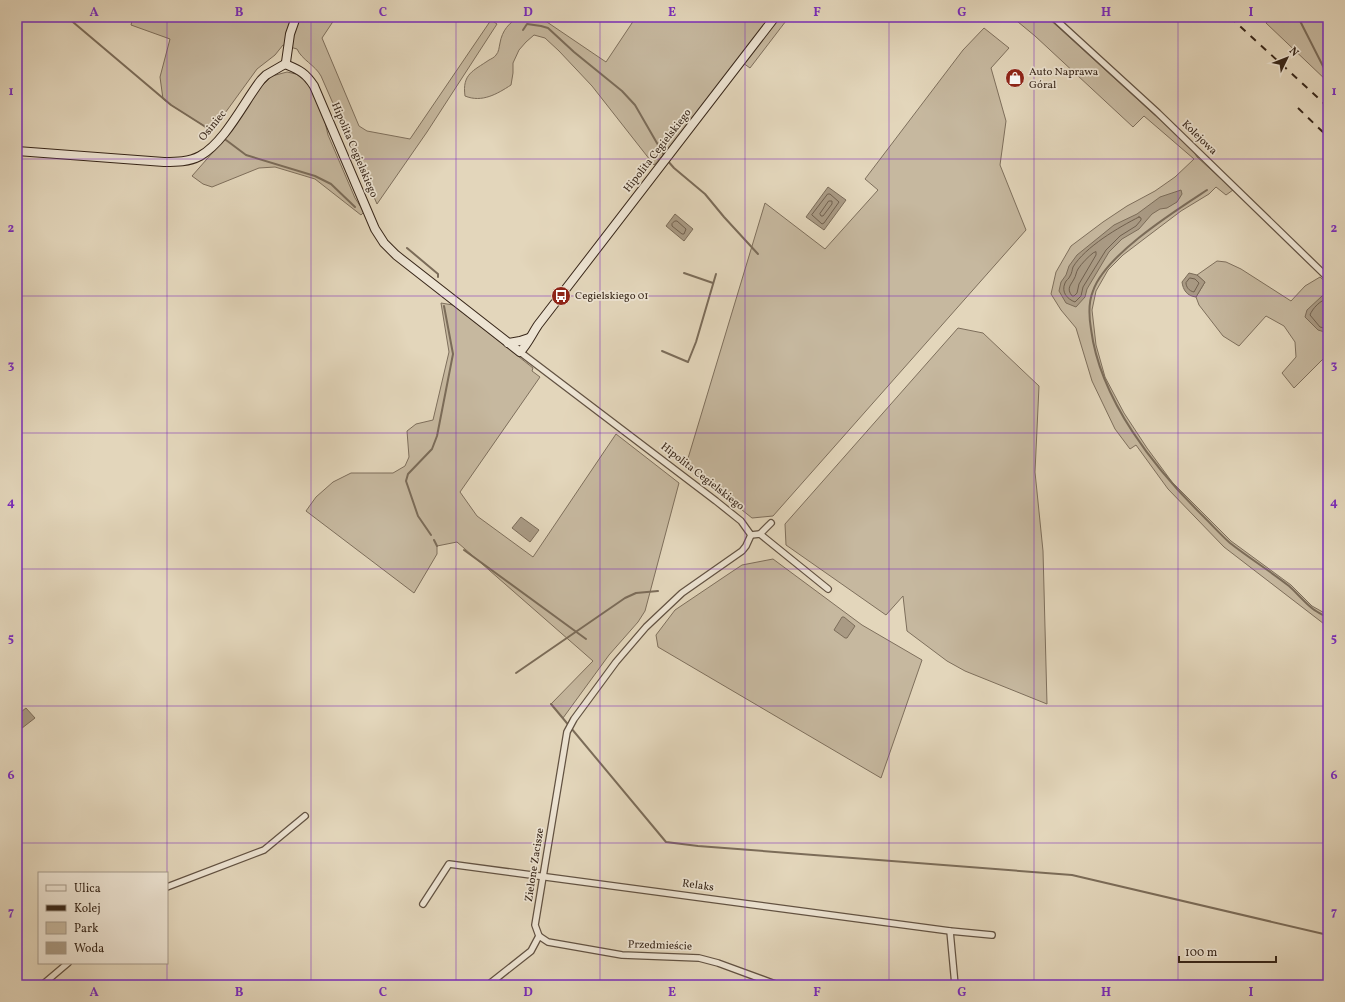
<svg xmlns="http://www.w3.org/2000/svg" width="1345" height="1002" viewBox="0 0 1345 1002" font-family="Vollkorn,serif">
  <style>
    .green { fill: #c6b89f; stroke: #7e6f5c }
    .water { fill: #a99a84; stroke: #7b6c59 }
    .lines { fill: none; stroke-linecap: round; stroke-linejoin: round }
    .shore { stroke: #70604e; stroke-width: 1 }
    .stream { stroke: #7b6c59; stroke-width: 2 }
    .street-casing { stroke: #625242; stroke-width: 8 }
    .secondary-casing { stroke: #372619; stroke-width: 10 }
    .street { stroke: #ede4d3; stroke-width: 5.5 }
    .secondary { stroke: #ede4d3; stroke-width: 8 }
    .rail { stroke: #372619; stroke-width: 2; stroke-dasharray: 7 7; stroke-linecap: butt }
    .grid { fill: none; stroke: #7b2cbf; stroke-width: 1; stroke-opacity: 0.55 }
    .labels { text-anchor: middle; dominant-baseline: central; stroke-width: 3.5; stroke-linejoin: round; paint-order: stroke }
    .poi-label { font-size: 11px; fill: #372619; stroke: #ede4d3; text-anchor: start }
    .street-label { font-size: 11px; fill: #372619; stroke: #ede4d3 }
    .neatline { fill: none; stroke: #7b2cbf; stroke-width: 1.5 }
    .grid-label { font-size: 13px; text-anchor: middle; font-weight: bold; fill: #7b2cbf }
  </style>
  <rect width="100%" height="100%" fill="#e3d6bb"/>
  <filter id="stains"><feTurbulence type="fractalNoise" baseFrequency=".005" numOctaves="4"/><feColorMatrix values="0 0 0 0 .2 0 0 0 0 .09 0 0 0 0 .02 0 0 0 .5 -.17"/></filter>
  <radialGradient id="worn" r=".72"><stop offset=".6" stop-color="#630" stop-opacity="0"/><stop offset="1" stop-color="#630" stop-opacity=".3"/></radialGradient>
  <!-- green -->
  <g class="green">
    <path d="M133,17H336L322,38L359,126L367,131L410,139L491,20L497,24L427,132L377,204L321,76C315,65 302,60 297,49L283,45L275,55L257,69L212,131L171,105L163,99L160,77L170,39L131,25Z"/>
    <path d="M520,17L529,20H544L606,62L636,17H771L665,157L663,155L654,165L592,86L559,51L545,38L534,35L526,42L519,50L513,63V73L511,85C497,94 482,103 465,96C462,74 473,71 489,60C491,59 495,57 496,55C499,52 499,47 500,43C502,31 509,22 520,17Z"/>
    <path d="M779,17H789L750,68L743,63Z"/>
    <path d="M1012,17H1047L1192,149L1197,157L1233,190L1226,195L1216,187L1209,194L1181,211L1144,239L1123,255L1108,270L1096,291L1092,310L1096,345L1105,377L1124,413L1147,448L1172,482L1231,541L1291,585L1312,606L1328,615V627L1224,547L1168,489L1136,445L1130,449L1115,429L1092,381L1076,328L1061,310L1051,294L1056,272L1071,246L1103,222L1127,206L1155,191L1175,177L1194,159L1144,116L1133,127L1035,36Z"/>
    <path d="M1260,17H1328V82L1266,23L1268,20L1266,19L1263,21Z"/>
    <path d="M984,28L1009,48L991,68L1006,121L1000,165L1026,230L773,516L752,518L686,465L765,203L825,249L878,190L865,179L963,50Z"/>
    <path d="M287,72L296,74L304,80L310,87L324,118L328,135L355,198L364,212L361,215L315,179L275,167L259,168L212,187L203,184L192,176L221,143L258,90L272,76Z"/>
    <path d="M1217,261L1226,262L1241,269L1291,301L1305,286L1320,277L1328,284V354L1294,388L1282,373L1296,357L1295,342L1284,326L1266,316L1239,346L1223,336L1199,305L1196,297L1205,282L1197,275Z"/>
    <path d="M441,303L453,305L533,368L532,371L540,377L460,492L477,516L533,557L616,434L679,483L645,611L638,622L609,655L563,718L551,704L593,661L457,542L437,546V554L414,593L306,511L316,497L333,482L351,473H393L405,466L409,457L407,431L416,424L433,420L449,352Z"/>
    <path d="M958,328L983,333L1039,386L1035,472L1043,551L1047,704L965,671L947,661L907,631L903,596L886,615L786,545L785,524Z"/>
    <path d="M773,559L862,625L922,660L881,778L658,647L656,635L675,610L724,577L742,565Z"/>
  </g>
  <!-- water -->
  <g class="water">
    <path d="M828,187L846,200L824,230L806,217Z"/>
    <path d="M1181,190L1182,194L1177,202L1167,208L1160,209L1152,214L1139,229L1122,239L1109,252L1087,289L1085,297L1076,307L1066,303L1059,291L1061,282L1066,275L1069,266L1077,255L1114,225L1137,214L1160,197Z"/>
    <path d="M675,214L693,229L684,241L666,226Z"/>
    <path d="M1189,273L1197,275L1205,282L1196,297C1187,296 1183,290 1182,282Z"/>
    <path d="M1326,294L1328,296V333L1318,330L1305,317L1307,310L1322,296Z"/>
    <path d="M521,517L539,530L530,542L512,528Z"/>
    <path d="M842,617H844L855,626L847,638H845L834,630Z"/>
    <path d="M26,708L35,718L17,732V715Z"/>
  </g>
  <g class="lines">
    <!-- shore -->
    <g class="shore">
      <path d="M828,194H830L839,202L824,223L822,224L812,215Z"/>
      <path d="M829,201H832V204L823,216H821L820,214Z"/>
      <path d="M1139,217L1141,218V220L1136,226L1120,236L1106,250L1083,287L1081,296L1075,302C1067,299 1061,292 1065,283C1066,280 1069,279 1070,276C1072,273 1072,270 1073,267C1085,247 1119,227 1139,217Z"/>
      <path d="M675,221H677L686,229L684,234H682L672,226V224Z"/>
      <path d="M1096,252V255L1079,284L1077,293L1074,296H1072C1066,288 1071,285 1074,279C1076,276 1076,272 1078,269C1082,263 1088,257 1093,253Z"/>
      <path d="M1190,278L1195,279L1199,283L1194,292C1189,291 1186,287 1186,283Z"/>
      <path d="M1328,299C1321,299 1312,309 1310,315L1320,327L1328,329"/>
    </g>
    <!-- stream -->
    <g class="stream">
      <path d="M67,17L171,105L212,131"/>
      <path d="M1298,17L1328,76"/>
      <path d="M523,30L527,24L541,26L548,28L574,52L622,91L635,105L665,157"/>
      <path d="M226,140L246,155L315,176L331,184L355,207"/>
      <path d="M667,160L674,168L705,194L724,217L758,254"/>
      <path d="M1207,190C1175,211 1105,255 1093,291C1088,303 1089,317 1091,329C1100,400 1155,469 1204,517C1213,526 1221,535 1230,543C1249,558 1270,571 1289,586C1297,593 1304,602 1313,609C1317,612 1323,615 1328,618"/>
      <path d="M407,248L438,274V277"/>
      <path d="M684,273L713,283"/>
      <path d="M662,351L688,362L696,342L716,274"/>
      <path d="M431,535L418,516L406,481L408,474L432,449L437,436L453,354L444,306"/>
      <path d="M434,540L437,546"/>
      <path d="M464,550L586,639"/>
      <path d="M516,673L625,598L636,593L658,591"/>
      <path d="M551,704L666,842L698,846L1072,875L1328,935"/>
    </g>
    <defs>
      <g id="street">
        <path d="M1053,17L1158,113L1328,278"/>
        <path d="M760,534L771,523"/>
        <path d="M751,535L760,534L828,589"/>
        <path d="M167,887L264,850L305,816"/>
        <path d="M423,904L449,864L950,931L992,935"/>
        <path d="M950,931L955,985"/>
        <path d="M539,936L548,942L622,955L699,958L718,963L778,985"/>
        <path d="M42,985L68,963"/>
        <path d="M488,985L531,951L539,936L535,925L567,732L574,719L616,662L646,627L682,593L742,551L746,546L751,535L741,521L716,501L520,352"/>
      </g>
      <g id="secondary">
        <path d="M285,64C299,70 305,72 314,86L375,229L384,243L396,255L520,352C527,345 532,334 538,325C617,223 696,120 775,17"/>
        <path d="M17,151L164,162C176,162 189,162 200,156C225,142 244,102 261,80L266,75L285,64L286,62L290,34L296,17"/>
        <path d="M508,343L520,341L529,338"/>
      </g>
    </defs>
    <!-- street casing -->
    <use href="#street" class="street-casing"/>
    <!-- secondary casing -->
    <use href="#secondary" class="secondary-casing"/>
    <!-- street -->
    <use href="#street" class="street"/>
    <!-- secondary -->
    <use href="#secondary" class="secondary"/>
    <!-- rail -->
    <g class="rail">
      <path d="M1230,17L1328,107"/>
      <path d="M1298,108L1328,137"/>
    </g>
  </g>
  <!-- grid -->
  <path class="grid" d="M167,17V873M311,17V985M456,17V985M600,17V985M745,17V985M889,17V985M1034,17V985M1178,17V985M17,159H1328M17,296H1328M17,433H1328M17,569H1328M17,706H1328M17,843H1328M167,963V985"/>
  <!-- icons -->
  <defs>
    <symbol id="shop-disc" viewBox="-11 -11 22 22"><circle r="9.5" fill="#8f2418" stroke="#ede4d3"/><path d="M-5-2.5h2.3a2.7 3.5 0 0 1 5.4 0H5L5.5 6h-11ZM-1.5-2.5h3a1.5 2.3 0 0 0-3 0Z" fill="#fff"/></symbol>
    <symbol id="bus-disc" viewBox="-11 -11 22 22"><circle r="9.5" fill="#8f2418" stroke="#ede4d3"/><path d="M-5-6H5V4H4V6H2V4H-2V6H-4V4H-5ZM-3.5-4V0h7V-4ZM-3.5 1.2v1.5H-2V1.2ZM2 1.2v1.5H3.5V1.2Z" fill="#fff"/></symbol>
  </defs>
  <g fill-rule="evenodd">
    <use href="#shop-disc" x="1004" y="67" width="22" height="22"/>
    <use href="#bus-disc" x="550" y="285" width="22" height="22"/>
  </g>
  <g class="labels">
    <!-- poi labels -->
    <g class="poi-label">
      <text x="1029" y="72">Auto Naprawa<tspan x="1029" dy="13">Góral</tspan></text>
      <text x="575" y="296">Cegielskiego 01</text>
    </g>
    <!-- street labels -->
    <g class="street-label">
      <text transform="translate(213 126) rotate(-51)">Osiniec</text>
      <text transform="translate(1199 138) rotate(44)">Kolejowa</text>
      <text transform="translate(354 150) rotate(67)">Hipolita Cegielskiego</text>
      <text transform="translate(658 151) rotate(-52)">Hipolita Cegielskiego</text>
      <text transform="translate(702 477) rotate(38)">Hipolita Cegielskiego</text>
      <text transform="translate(535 865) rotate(-81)">Zielone Zacisze</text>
      <text transform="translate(698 886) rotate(8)">Relaks</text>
      <text transform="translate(660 946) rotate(2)">Przedmieście</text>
    </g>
  </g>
  <!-- margin -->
  <rect width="1345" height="1002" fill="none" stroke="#e3d6bb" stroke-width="44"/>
  <!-- legend -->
  <rect x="38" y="872" width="130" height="92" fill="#ede4d3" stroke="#a49889"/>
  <rect x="46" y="885" width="20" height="6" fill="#ede4d3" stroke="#a49889"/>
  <text x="74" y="892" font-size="12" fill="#372619">Ulica</text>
  <rect x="46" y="905" width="20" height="6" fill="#372619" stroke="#a49889"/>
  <text x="74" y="912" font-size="12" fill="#372619">Kolej</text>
  <rect x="46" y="922" width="20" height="12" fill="#c6b89f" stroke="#a49889"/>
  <text x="74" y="932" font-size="12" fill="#372619">Park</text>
  <rect x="46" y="942" width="20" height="12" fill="#a99a84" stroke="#a49889"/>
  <text x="74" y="952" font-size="12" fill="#372619">Woda</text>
  <!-- north arrow -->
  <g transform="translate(1287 58) rotate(47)" stroke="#ede4d3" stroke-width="3" paint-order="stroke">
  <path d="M0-3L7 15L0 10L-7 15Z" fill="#372619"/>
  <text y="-6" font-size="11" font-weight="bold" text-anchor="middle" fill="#372619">N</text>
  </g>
  <!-- scale -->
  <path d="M1179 956v6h97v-6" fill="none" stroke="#372619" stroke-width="2"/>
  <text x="1185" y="956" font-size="12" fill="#372619" stroke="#ede4d3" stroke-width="3" paint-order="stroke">100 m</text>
  <rect x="22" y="22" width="1301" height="958" class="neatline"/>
  <g class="grid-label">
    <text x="94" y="16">A</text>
    <text x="239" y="16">B</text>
    <text x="383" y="16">C</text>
    <text x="528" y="16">D</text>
    <text x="672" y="16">E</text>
    <text x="817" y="16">F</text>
    <text x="962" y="16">G</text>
    <text x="1106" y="16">H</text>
    <text x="1251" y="16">I</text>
    <text x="11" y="95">1</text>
    <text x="1334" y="95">1</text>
    <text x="11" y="232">2</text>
    <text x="1334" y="232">2</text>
    <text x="11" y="369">3</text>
    <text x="1334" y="369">3</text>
    <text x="11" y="506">4</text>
    <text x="1334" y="506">4</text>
    <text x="11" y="642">5</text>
    <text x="1334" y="642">5</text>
    <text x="11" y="779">6</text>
    <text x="1334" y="779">6</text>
    <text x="11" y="916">7</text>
    <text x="1334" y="916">7</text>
    <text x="94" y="996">A</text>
    <text x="239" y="996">B</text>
    <text x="383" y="996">C</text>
    <text x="528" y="996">D</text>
    <text x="672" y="996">E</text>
    <text x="817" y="996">F</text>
    <text x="962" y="996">G</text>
    <text x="1106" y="996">H</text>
    <text x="1251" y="996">I</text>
  </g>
  <rect width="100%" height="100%" filter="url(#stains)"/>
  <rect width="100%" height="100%" fill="url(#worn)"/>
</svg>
